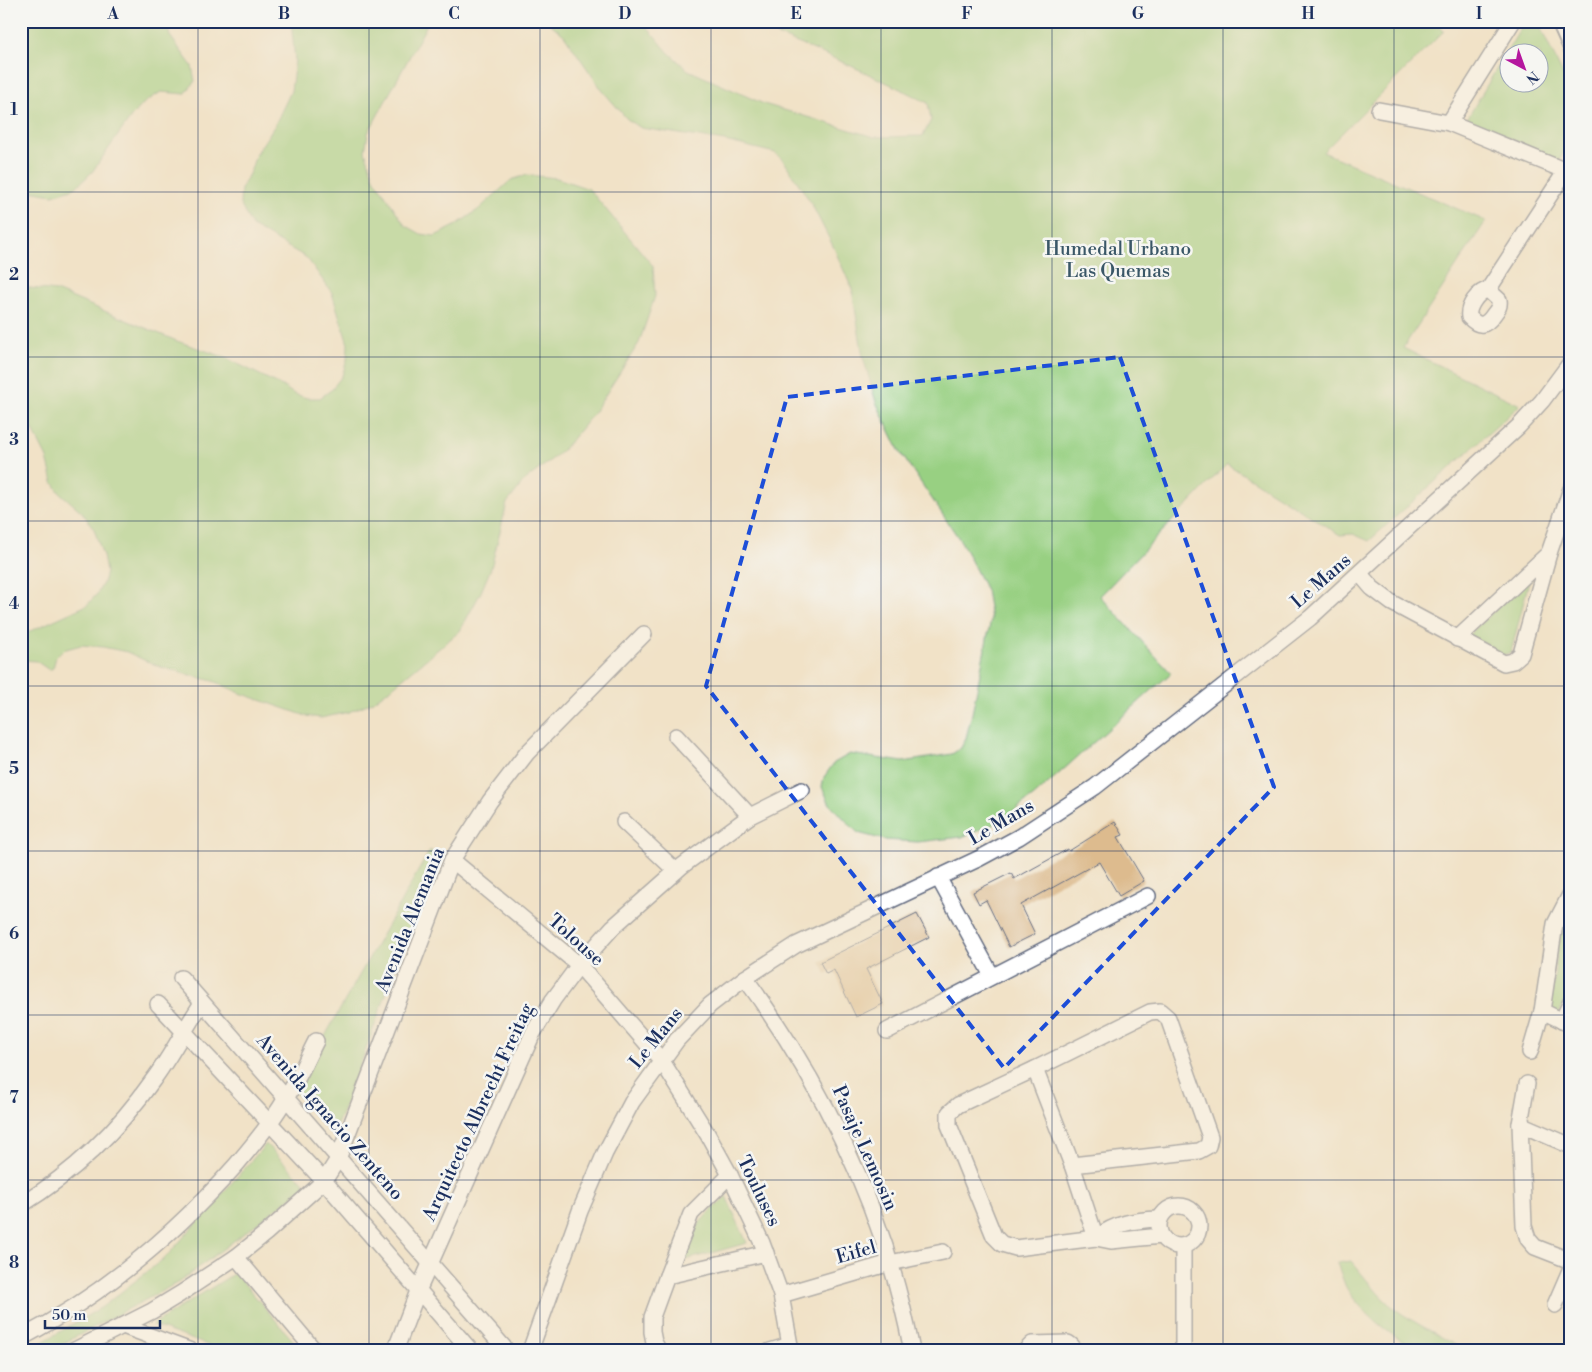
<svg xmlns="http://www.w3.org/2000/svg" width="1592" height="1372" viewBox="0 0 1592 1372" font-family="'Libre Bodoni',serif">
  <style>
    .green { fill: #98d082; stroke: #5a8070; fill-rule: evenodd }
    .building { fill: #ddbb8e }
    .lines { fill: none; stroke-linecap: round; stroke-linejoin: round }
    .street-casing { stroke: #666e83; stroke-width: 18 }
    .street { stroke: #fff; stroke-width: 15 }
    .marked { fill: none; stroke: #1d4ed8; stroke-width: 4; stroke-dasharray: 10 6; stroke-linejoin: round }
    .grid { fill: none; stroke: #1b2f5e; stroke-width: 1; stroke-opacity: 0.55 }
    .labels { text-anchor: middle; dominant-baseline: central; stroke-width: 5; stroke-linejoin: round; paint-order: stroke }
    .park-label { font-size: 19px; fill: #3a5767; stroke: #f6f6f2 }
    .street-label { font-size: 19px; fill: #1b2f5e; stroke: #f6f6f2 }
    .neatline { fill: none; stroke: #1b2f5e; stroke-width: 2 }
    .grid-label { font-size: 16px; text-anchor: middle; font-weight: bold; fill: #1b2f5e }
  </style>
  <rect width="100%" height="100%" fill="#f6f6f2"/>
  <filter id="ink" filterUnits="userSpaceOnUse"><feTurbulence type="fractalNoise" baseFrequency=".02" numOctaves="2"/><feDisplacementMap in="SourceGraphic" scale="10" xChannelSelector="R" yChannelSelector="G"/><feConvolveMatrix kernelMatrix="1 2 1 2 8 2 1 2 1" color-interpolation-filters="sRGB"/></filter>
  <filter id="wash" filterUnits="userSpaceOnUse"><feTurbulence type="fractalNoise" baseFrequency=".0096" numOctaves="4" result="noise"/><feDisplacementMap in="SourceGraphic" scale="20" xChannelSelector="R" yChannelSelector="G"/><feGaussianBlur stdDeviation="1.12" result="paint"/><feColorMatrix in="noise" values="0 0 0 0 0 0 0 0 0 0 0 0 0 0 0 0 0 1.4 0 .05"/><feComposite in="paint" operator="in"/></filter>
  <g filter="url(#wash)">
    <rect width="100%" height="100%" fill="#f1e2c7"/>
    <!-- green -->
    <g class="green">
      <path d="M21,21H165L170,36L192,66L195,81L185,94L161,92L145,102L131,117L92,172L75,188L53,195L35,192L21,187Z"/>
      <path d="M291,21H429L368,133L365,151L374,178L405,225L421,234L435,236L455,226L479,209L511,180L527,175L557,178L589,189L653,266L655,296L639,343L593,414L563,450L546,464L525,480L507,503L491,568L481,592L460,631L389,690L372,702L349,712L321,718L306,716L240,693L216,682L161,667L144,660L127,652L103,647L81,645L63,650L56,657L53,668L49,670L36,661L21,660V633L28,632L87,605L97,594L103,583L106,572L103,556L94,529L82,512L59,492L53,482L47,458L33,430L21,411V287L56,291L177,341L224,357L282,386L294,394L307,398H320L331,390L342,376L347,360L348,344L332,293L307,258L252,226L240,204L241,189L251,170L256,154L275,125L291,91L295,60Z"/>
      <path d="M547,21H642L668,52L688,70L764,104L874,137L923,136L931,120L928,103C867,72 803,43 738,21H1434L1444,31L1323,152L1486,221L1403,348L1520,405L1369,541L1353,534L1340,535L1227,464L1100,596L1171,673L1034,796L999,822L962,837L918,842L885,840L858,833L830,804L822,787L824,777L834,763L850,754L903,762L952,754L961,748L966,738L972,714L991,619L986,590L962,543L900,452L876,402L863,357L852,289L833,246L811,203L784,161L775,153L725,141L641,128L627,119L602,90L564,35Z"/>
      <path d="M1525,21H1537L1571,91V138L1559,161L1467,119ZM1510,52H1540V82H1510Z"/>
      <path d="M1530,577L1511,652L1501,656L1465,638Z"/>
      <path d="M430,850L437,855L344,1109L332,1135L294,1091Z"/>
      <path d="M1571,908V988L1559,1014L1550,1007L1561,926Z"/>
      <path d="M266,1144L307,1186L179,1282L49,1351H27L102,1307L166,1257Z"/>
      <path d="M726,1196L747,1243L682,1261L700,1222Z"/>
      <path d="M1351,1261C1365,1277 1378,1296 1395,1309C1417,1325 1442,1336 1465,1351C1454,1351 1431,1353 1422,1350C1398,1344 1355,1307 1345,1285C1342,1278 1340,1270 1337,1263Z"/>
      <path d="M235,1273L302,1351H224L152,1325Z"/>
    </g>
    <g id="blocks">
      <!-- building -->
      <g class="building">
        <path d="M1115,822L1123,835L1118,837L1144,881L1119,896L1099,862L1021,905L1035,934L1009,947L986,900L979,904L973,892L1011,873L1014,879L1068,849L1069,851Z"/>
        <path d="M917,914L929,937L866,969L883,1004L856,1017L834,970L826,974L820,962Z"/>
      </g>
    </g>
  </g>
  <g filter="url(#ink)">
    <use href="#blocks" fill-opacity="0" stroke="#666e83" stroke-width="1"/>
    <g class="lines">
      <defs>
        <g id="street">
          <path d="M1559,21L1571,48"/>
          <path d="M1379,110L1449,123L1566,171"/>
          <path d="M1449,123L1513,21"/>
          <path d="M1488,290L1499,300C1500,306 1498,309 1494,314C1486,326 1479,328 1469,317C1467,307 1478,291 1488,290L1571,163"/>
          <path d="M1360,574L1372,588L1392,603L1504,663L1513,661L1521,654L1549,553L1571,489"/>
          <path d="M1457,639L1549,553"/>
          <path d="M676,736L750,816"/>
          <path d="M624,822L676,871"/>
          <path d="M452,860L579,965L662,1061L708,1135L730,1175L762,1243L781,1295L791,1351"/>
          <path d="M938,877L992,976"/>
          <path d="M181,978L507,1351"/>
          <path d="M745,978C826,1089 886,1214 912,1351"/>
          <path d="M158,1004L324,1181L471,1351"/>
          <path d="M1542,1011L1571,1025"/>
          <path d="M1562,1021L1571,1002"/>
          <path d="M887,1031L1148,896"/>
          <path d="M1530,1052L1542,1011L1555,924L1571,893"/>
          <path d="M1035,1069L1072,1165"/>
          <path d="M1527,1084L1520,1124L1524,1226L1528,1239L1535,1247L1571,1261"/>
          <path d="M1520,1124L1571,1146"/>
          <path d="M21,1205C73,1173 118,1130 153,1080C171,1056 185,1028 202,1003"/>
          <circle cx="1179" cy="1226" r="20"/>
          <path d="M1096,1238L1072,1165L1199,1151L1208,1146L1210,1137L1168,1018L1160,1011L1150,1012L1035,1069L958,1105L949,1113V1125L994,1236L1002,1244L1016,1248L1096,1238L1111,1241L1161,1236"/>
          <path d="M1096,1238C1115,1223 1135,1220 1159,1219"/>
          <path d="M236,1257L315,1351"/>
          <path d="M667,1276L766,1253"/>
          <path d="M781,1295L890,1263L943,1252"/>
          <path d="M1555,1305L1571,1268"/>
          <path d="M123,1326L191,1351"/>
          <path d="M21,1338C103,1295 175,1234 236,1165C254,1144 272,1122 286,1098C298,1080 306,1060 316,1041"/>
          <path d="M73,1351L152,1311L180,1294L236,1257L266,1233L324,1181L338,1159L452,860L490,801L527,753L644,634"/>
          <path d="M395,1351L418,1291L533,1033L553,1000L579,965L613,927L682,866L750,816L802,790"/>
          <path d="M530,1351L580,1211L605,1153L632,1102L677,1040L710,1005L745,978L796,945L980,858L1019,837L1095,787L1310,618L1519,426L1542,401L1571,362"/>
          <path d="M659,1351L654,1342L652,1332V1317L667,1276L691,1214L730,1175"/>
          <path d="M770,1351L790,1345"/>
          <path d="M1025,1351L1032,1344L1068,1343L1072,1346L1073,1351"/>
          <path d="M1183,1351V1246"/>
        </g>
      </defs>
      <!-- street casing -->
      <use href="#street" class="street-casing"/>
      <!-- street -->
      <use href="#street" class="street"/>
    </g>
  </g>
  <!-- marked area -->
  <path d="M0 0H1592V1372H0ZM1120,357L1274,787L1004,1068L706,686L787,397Z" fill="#f1e2c7" fill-opacity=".55" fill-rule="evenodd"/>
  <path class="marked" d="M1120,357L1274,787L1004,1068L706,686L787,397Z"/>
  <!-- grid -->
  <path class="grid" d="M198,21V1351M369,21V1351M540,21V1351M711,21V1351M881,21V1351M1052,21V1351M1223,21V1351M1394,21V1351M21,192H1571M21,357H1571M21,521H1571M21,686H1571M21,851H1571M21,1015H1571M21,1180H1571"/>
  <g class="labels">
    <!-- park labels -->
    <g class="park-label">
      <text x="1118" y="249">Humedal Urbano<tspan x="1118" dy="22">Las Quemas</tspan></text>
    </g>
    <!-- street labels -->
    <g class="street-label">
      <text transform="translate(1321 581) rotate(-41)">Le Mans</text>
      <text transform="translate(1001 822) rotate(-30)">Le Mans</text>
      <text transform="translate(410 920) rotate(-68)">Avenida Alemania</text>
      <text transform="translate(576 940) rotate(42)">Tolouse</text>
      <text transform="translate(656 1038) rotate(-51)">Le Mans</text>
      <text transform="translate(478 1112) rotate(-65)">Arquitecto Albrecht Freitag</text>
      <text transform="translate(330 1117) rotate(49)">Avenida Ignacio Zenteno</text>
      <text transform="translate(865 1148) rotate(66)">Pasaje Lemosin</text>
      <text transform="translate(759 1191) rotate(64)">Touluses</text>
      <text transform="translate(856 1252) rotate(-16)">Eifel</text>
    </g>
  </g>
  <!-- margin -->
  <rect width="1592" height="1372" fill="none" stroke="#f6f6f2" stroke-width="55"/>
  <!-- north arrow -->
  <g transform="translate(1524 68) rotate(139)"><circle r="24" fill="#f6f6f2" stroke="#9ea6b7"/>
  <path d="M0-4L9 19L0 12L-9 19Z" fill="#b5179e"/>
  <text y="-8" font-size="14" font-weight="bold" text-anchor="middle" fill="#1b2f5e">N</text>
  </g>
  <!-- scale -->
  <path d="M45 1320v8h115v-8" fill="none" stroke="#1b2f5e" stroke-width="2.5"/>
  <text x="52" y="1320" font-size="15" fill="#1b2f5e" stroke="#f6f6f2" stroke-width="4" paint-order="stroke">50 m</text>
  <rect x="28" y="28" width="1536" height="1316" class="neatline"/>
  <g class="grid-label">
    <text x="113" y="19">A</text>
    <text x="284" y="19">B</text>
    <text x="454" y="19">C</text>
    <text x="625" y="19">D</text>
    <text x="796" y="19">E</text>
    <text x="967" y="19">F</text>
    <text x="1138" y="19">G</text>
    <text x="1308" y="19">H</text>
    <text x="1479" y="19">I</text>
    <text x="14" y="115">1</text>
    <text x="14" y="280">2</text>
    <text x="14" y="445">3</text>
    <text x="14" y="609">4</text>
    <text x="14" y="774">5</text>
    <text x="14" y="939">6</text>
    <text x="14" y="1103">7</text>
    <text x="14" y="1268">8</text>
  </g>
</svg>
